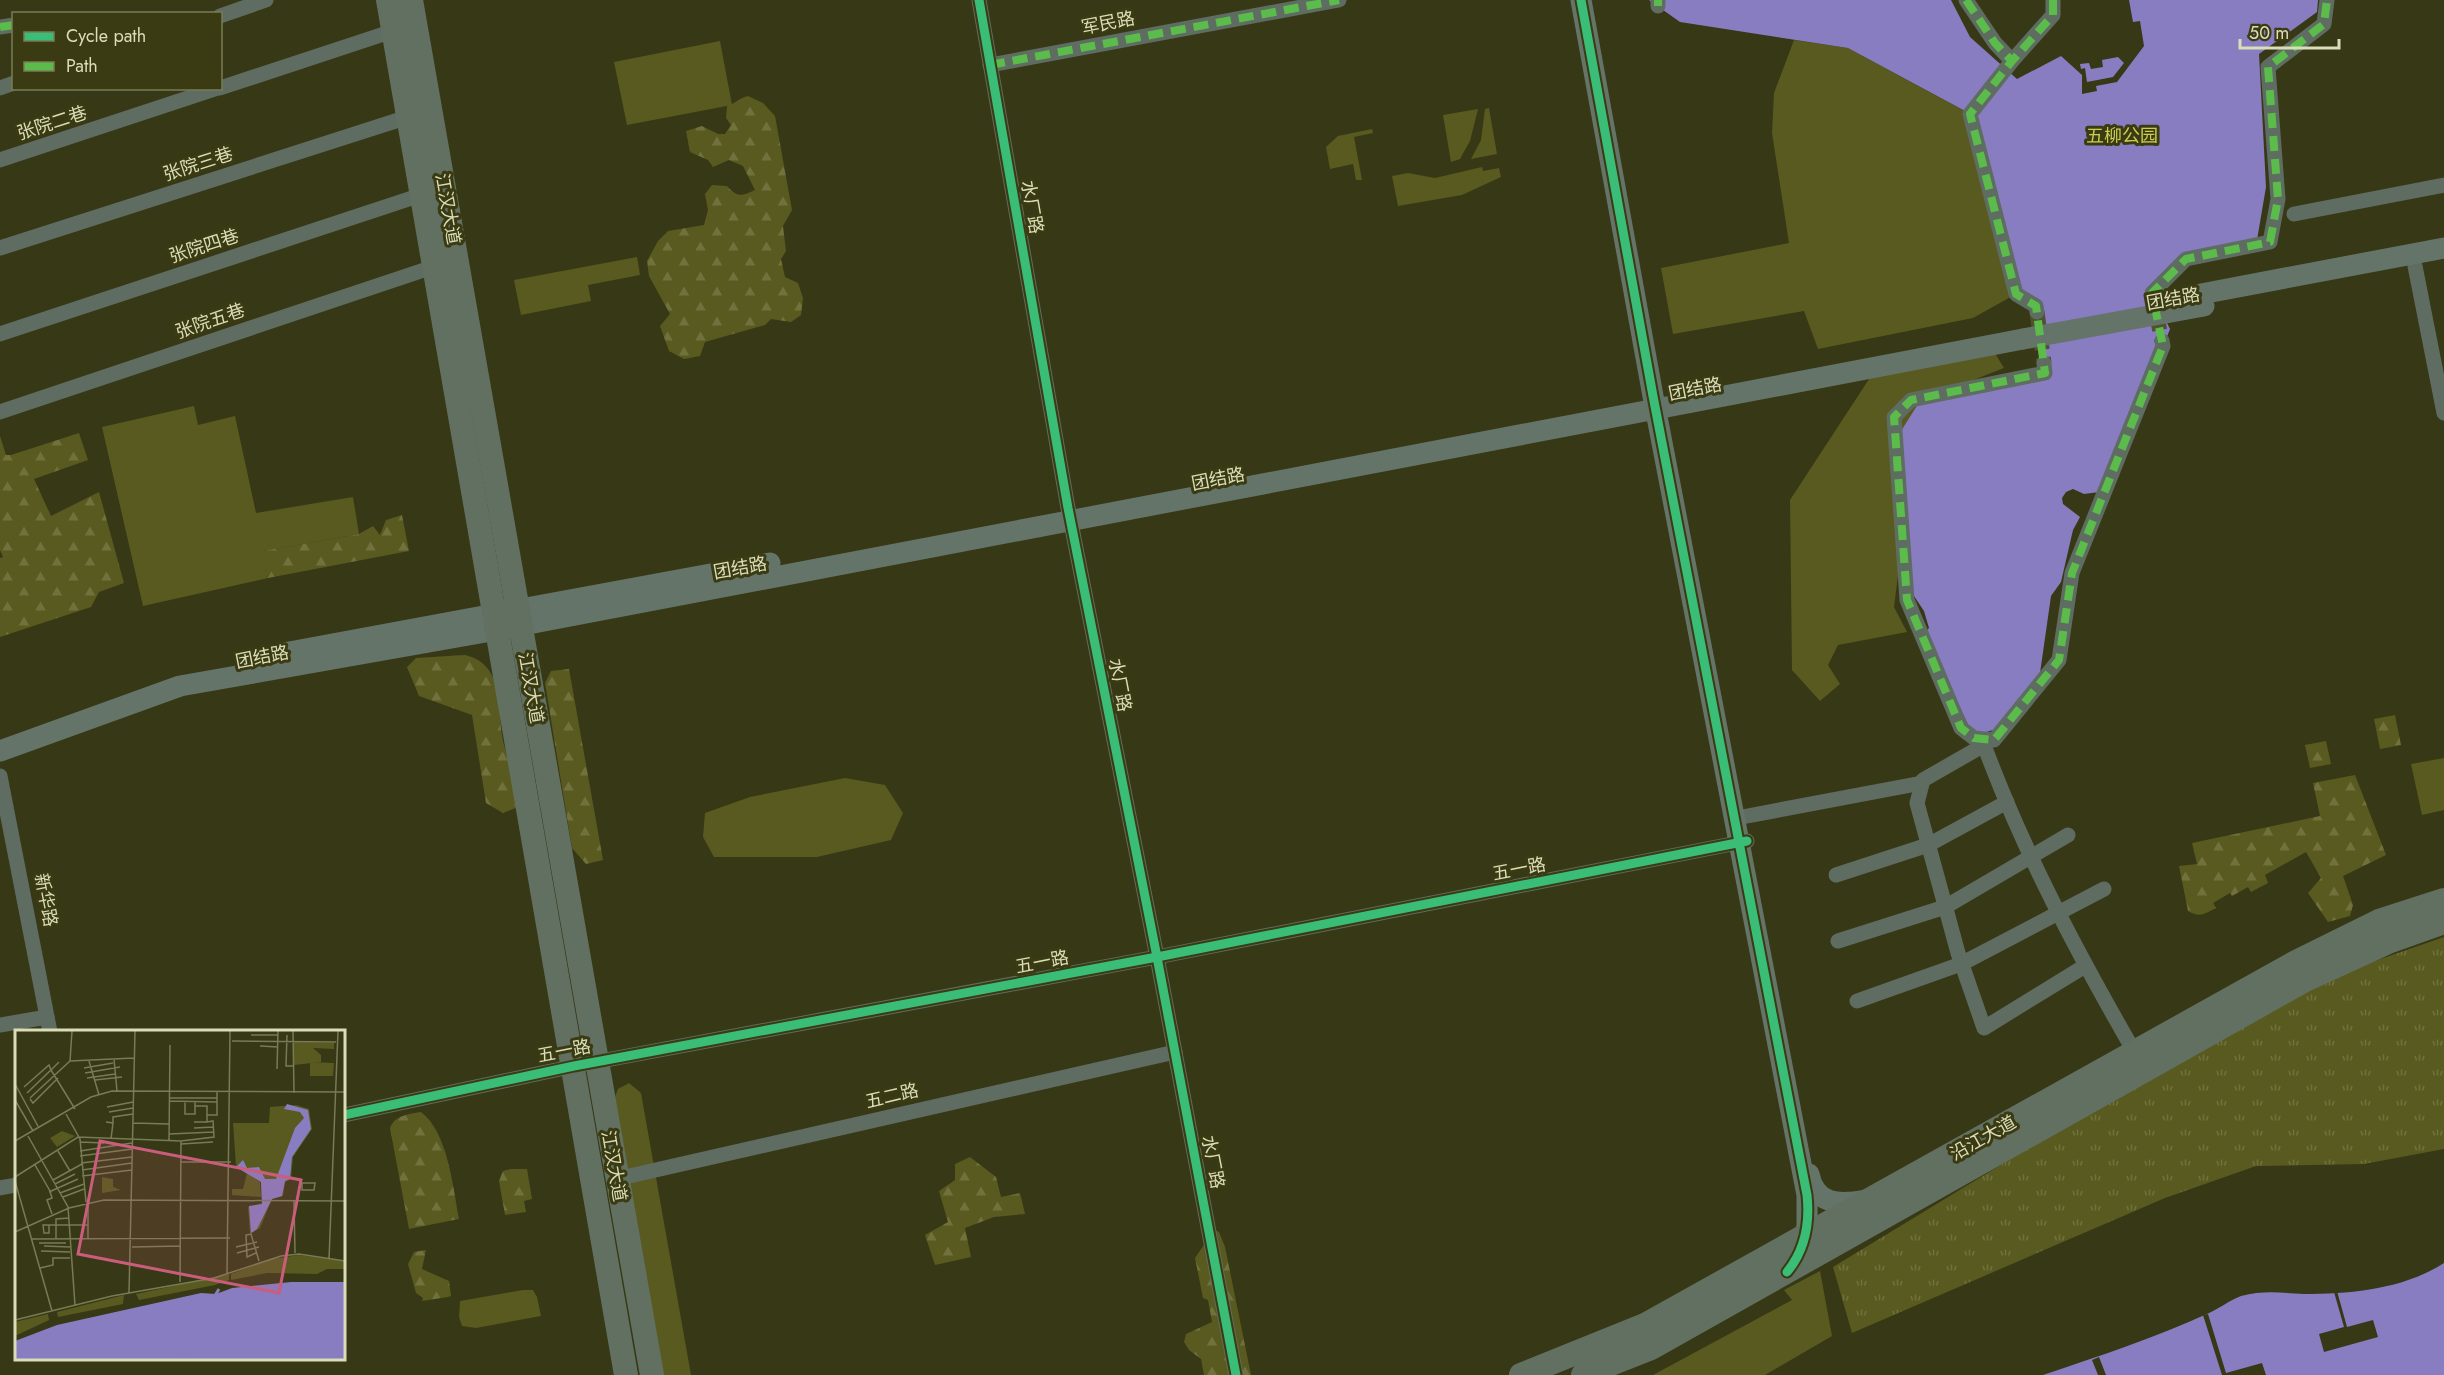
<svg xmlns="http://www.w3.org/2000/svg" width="2444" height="1375" viewBox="0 0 2444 1375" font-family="Jost,'Noto Sans SC',sans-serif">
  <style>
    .green { fill: #595a1f }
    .forest { fill: url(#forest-firs) }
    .park { fill: url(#park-tufts) }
    .water { fill: #887dc0 }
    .pier { fill: #373815 }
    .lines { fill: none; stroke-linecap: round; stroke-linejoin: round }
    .street-tunnel { stroke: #50512d; stroke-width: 15; stroke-dasharray: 15 8; stroke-linecap: butt }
    .street { stroke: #5f6c62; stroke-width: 15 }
    .secondary { stroke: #657469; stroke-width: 21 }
    .primary { stroke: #627062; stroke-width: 24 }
    .secondary-bridge { stroke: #657469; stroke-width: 21 }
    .quiet { stroke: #5cbc4b; stroke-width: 8; stroke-dasharray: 15 8; stroke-linecap: butt }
    .cycleway-casing { stroke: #3a3b12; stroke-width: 13 }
    .cycleway { stroke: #3abd76; stroke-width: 9 }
    .labels { text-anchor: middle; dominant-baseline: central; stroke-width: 6; stroke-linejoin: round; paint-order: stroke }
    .street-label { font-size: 18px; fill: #dbddb8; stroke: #3a3b12 }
    .park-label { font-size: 18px; fill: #cbcd53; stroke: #3a3b12 }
    .inset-river { fill: none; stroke: #887dc0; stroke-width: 3 }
    .inset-road { fill: none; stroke: #797a56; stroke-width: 1.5 }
    .view { fill: #cb5d7c; fill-opacity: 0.15; stroke: #cb5d7c; stroke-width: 3 }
    .inset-edge { fill: none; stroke: #dbddb8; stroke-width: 3 }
  </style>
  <defs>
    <pattern id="forest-firs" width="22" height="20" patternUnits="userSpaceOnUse" patternTransform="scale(1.5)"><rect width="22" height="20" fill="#595a1f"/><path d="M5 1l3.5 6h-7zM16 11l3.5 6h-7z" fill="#70713d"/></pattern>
    <pattern id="park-tufts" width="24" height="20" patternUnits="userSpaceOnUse" patternTransform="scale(1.5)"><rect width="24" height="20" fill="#595a1f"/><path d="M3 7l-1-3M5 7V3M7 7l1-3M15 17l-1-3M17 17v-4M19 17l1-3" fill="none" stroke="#70713d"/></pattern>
  </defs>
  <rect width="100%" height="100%" fill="#373815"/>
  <!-- green -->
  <g class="green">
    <path d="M1794,40L1848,48L1970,114L2016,294L1973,318L1818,349L1804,311L1673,334L1661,268L1789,243L1772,133L1774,93Z"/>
    <path d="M720,41L732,105L627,125L614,62Z"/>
    <path d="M1489,108L1497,154L1471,159L1481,140L1485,109Z"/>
    <path d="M1478,109L1470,141L1460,159L1451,162L1443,115Z"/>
    <path d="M1372,129L1373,133L1354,137L1362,180H1356L1353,164L1330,169L1326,147L1338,136Z"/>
    <path d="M1482,167L1483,171L1499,168L1501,177L1462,195L1398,206L1392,176L1408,173L1435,178Z"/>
    <path d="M637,257L640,275L588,285L591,301L521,315L514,280Z"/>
    <path d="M1993,350L2004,368L1920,401L1894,607L1907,632L1838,645L1828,665L1840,684L1820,701L1792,670L1790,500L1873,373Z"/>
    <path d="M194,406L198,425L235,416L256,513L353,497L359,534L263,551L268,578L143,606L102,427Z"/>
    <path d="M2444,758V810L2422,815L2411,764Z"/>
    <path d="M845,778L885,785L903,813L891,840L817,857H714L703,837L705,813L750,797Z"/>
    <path d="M629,1083L641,1093L691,1375H662L615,1097L618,1089Z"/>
    <path d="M1820,1271L1832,1336L1765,1375H1653L1792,1300L1784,1290Z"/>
    <path d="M523,1290H533L537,1297L541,1316L476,1328L462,1326L459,1317L460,1301Z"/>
  </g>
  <!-- forest -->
  <g class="forest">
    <path d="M748,96L763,103L775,116L792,210L783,226L786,251L781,259L785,277L798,283L803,298L801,315L791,322L771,319L765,325L705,342L700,356L684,359L669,351L660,326L670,314L649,276L647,261L658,241L668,231L704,225L708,210L705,194L712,185L727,186C737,197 741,197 755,190L743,166L729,160L713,167L708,160L690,152L686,131L702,126L718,134H725L731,125L726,118L727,106C733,105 739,98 748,96Z"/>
    <path d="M79,433L88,460L34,479L51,516L99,492L124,583L99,592L91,607L0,637V558L3,557L0,550V436L6,455H11Z"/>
    <path d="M402,515L409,551L268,578L262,551L359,534L373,526L380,535L386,520Z"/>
    <path d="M465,655C503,664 498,704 502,735C503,745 508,756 510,766C513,780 515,794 518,807L503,813L486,803L472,715L419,696L407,667L416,658Z"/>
    <path d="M569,669L603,860L586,864L572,848L545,683L551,671Z"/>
    <path d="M2395,715L2401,745L2380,749L2374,719Z"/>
    <path d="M2326,741L2331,764L2310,768L2305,745Z"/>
    <path d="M2355,775L2386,855L2343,876L2353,905L2350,916L2328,922L2308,893L2321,878L2306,852L2265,875L2268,883L2251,892L2248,887L2232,896L2230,893L2213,903L2216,908C2204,914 2200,918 2188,911L2179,866L2197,864L2192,843L2320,816L2313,783Z"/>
    <path d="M421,1112C448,1132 453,1188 459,1219L409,1229L390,1128C395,1115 409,1114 421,1112Z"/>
    <path d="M970,1157L996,1177L1001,1197L1020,1193L1025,1214L994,1217L965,1228L971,1257L935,1265L925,1235L948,1222L939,1191L955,1180V1164Z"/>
    <path d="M511,1169H527L532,1199L524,1201L526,1212L505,1215L499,1181L503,1171Z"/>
    <path d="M1214,1230L1219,1232L1225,1247L1251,1375H1204L1201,1359L1189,1350L1184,1342L1186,1334L1212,1322L1208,1300L1203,1298L1195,1258Z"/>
    <path d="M426,1250L422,1269L449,1281L451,1296L448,1297L422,1301L423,1298L416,1293L408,1264L414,1252Z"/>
  </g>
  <!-- park -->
  <path class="park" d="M2444,937V1149L2364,1164L2256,1166L2165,1198L1852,1333L1833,1267L2285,992Z"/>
  <!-- water -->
  <g class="water">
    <path d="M1649,0H1951L1970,37L2017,79L2061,56L2082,75V94L2097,91L2096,86L2117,82L2144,46L2140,21L2133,22L2129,0H2318L2317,12L2259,54L2266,187L2257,240L2173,263L2152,293L2170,329L2107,491L2084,494L2073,489L2066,492L2062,498L2063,504L2080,517L2073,530L2061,582L2051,596L2040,673L2000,728L1976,735L1970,729L1925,633L1929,628L1924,611L1912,593L1901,431L1920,401L2046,379L2036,306L2016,294L1978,118L1848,48L1680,22Z"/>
    <path d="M2118,57L2124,63L2113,77L2087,82L2085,68L2081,69L2080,64L2089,63L2091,69L2103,67L2102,60Z"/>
    <path d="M2444,1263V1375H2043C2099,1356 2155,1338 2209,1313C2220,1308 2230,1300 2241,1296C2264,1290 2282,1293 2304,1294C2351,1294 2404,1289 2444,1263Z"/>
  </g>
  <!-- pier -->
  <g class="pier">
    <path d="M2337,1291L2347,1327L2373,1320L2378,1337L2324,1352L2319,1334L2344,1327L2334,1292Z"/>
    <path d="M2208,1314L2226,1373L2262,1363L2266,1375H2222L2203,1315Z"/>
    <path d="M2099,1357L2106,1375H2098L2092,1360Z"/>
  </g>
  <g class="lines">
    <!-- street-tunnel -->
    <g class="street-tunnel">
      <path d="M2152,293L2162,341"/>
      <path d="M2037,312L2044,363"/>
    </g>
    <!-- street -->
    <g class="street">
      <path d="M979,0L1068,508L1157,957L1236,1375"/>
      <path d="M1658,0V6"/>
      <path d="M1966,0L1995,43L2012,61"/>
      <path d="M220,16L266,0"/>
      <path d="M0,27L14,25"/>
      <path d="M990,65L1339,0"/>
      <path d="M0,88L14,83"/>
      <path d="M220,88L393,31"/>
      <path d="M0,160L218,88"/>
      <path d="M2294,214L2444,185"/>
      <path d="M0,248L408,117"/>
      <path d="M2415,266L2444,413"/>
      <path d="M2152,293L2186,259L2270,242L2278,199L2268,67L2324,24L2327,0"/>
      <path d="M2037,312L2036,306L2016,294L1970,114L2012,61L2053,15V0"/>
      <path d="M0,334L421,195"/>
      <path d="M2044,363L2045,373L1911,400L1894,417L1907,600L1961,728L1974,738L1994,740L2059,660L2072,573L2163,346L2162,341"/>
      <path d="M0,412L433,267"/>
      <path d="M0,776L50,1032"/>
      <path d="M1742,817L1922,783"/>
      <path d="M1836,875L1928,845L2007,802"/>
      <path d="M1838,941L1945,907L2068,835"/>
      <path d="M2085,966L1984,1028L1958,953L1917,803L1923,780L1984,745C2024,853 2078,954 2135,1053"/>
      <path d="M1857,1001L1961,964L2104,889"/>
      <path d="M0,1025L47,1017"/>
      <path d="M344,1115L574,1066L1157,957L1747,841"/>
      <path d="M616,1179L1175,1052"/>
      <path d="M0,1188L16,1185"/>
    </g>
    <!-- secondary -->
    <g class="secondary">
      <path d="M1581,0L1653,396L1807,1195V1226L1802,1246"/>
      <path d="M2201,294L2444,248"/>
      <path d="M273,655L770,563"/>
      <path d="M0,751L180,686L497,630L2023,339"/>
      <path d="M1809,1174C1815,1205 1839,1205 1866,1200"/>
    </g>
    <!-- primary -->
    <g class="primary">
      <path d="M388,0L626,1375"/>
      <path d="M411,0L652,1375"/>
      <path d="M1521,1375L1645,1325L2296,962L2379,921L2444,900"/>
      <path d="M1583,1375L1651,1348L2305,980L2388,942L2444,922"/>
    </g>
    <!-- secondary-bridge -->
    <path class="secondary-bridge" d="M2023,339L2204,306"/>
    <!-- quiet -->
    <g class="quiet">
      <path d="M1658,0V6"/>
      <path d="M1966,0L1995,43L2012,61"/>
      <path d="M2053,0V15L2012,61L1970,114L2016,294L2036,306L2045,373L1911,400L1894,417L1907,600L1961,728L1974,738L1994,740L2059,660L2072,573L2163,346L2152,293L2186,259L2270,242L2278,199L2268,67L2324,24L2327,0"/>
      <path d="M0,27L14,25"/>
      <path d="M990,65L1339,0"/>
    </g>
    <defs>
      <g id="cycleway">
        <path d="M979,0L1068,508L1157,957L1236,1375"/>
        <path d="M1581,0L1653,396L1807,1195C1810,1223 1806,1249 1787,1272"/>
        <path d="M344,1115L574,1066L1157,957L1747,841"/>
      </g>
    </defs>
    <!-- cycleway casing -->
    <use href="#cycleway" class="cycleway-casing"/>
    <!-- cycleway -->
    <use href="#cycleway" class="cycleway"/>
  </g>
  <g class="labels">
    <!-- street labels -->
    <g class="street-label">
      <text transform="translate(1108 23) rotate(-11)">军民路</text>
      <text transform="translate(52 123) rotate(-18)">张院二巷</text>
      <text transform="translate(198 164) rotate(-18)">张院三巷</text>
      <text transform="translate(1032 207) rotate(80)">水厂路</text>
      <text transform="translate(448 209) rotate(80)">江汉大道</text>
      <text transform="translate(204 246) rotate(-18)">张院四巷</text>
      <text transform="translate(2173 299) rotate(-10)">团结路</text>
      <text transform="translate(210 321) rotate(-19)">张院五巷</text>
      <text transform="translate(1695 389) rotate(-11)">团结路</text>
      <text transform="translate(1218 479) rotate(-11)">团结路</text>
      <text transform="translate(740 568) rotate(-10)">团结路</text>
      <text transform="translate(262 657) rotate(-11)">团结路</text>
      <text transform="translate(1120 685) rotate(79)">水厂路</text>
      <text transform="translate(531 688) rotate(80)">江汉大道</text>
      <text transform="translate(1519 869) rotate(-11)">五一路</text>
      <text transform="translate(46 900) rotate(79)">新华路</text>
      <text transform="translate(1042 962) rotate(-11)">五一路</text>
      <text transform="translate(564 1051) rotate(-11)">五一路</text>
      <text transform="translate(892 1096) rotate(-13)">五二路</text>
      <text transform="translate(1983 1138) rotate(-29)">沿江大道</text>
      <text transform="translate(1213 1162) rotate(79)">水厂路</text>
      <text transform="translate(614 1166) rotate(80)">江汉大道</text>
    </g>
    <!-- park labels -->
    <g class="park-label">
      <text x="2122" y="136">五柳公园</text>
    </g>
  </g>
  <!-- overview -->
  <g transform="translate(15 1030)">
    <rect width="330" height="330" fill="#373815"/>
    <path d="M279,12L319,13V19L298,18L306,25V32L279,35ZM47,101L60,106L42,117L35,108ZM232,143L245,152L246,167L217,165V159H228ZM87,147L98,149V157L106,160L87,163ZM214,244V250L200,255L124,270L121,264Z" fill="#595a1f"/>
    <path d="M295,32L319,33L318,46H295ZM281,75L294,79L297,99L278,127L276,149L270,152L268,166L257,169L245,198L235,204L233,177L247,173L246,152L221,137L218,93H254L255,77ZM284,225L330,231V239H312L302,244L252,243L216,250V244L257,229ZM109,265L108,274L43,287L42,282ZM33,284L34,290L0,306V292Z" fill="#595a1f"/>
    <path d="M272,74L293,80L296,99L277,127L275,149L270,151L267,166L257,169L242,199L236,203L234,176L247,174L246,152L221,137L228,130L232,138L244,137L250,149H261L280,98L289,88L285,82L269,79ZM276,252H330V329H0V311L42,295L186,263L201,264L217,258Z" fill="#887dc0"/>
    <path class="inset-river" d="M167,329L175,307L204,259"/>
    <path class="inset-road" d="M278,1L279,63M236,5H263M272,5L271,36H278M217,11L321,12M245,16L263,17M99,29L102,61M55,31L57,1M74,31L84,65M69,38L98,33M262,39L263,1M70,43L105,37M72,48L100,44M80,50L107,47M0,54L24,98M9,57L34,35L36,40L44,32M12,63L36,40L60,79M15,68L55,31L119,28M154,68H202M15,69L18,73L43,48M0,70L18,101M154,71L202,72M170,71V84H180V71M180,76H192V85M92,77L118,72M94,82L118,78M51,84L65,109L71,172M91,92L98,93L96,109M179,92H192V85H202V62M98,93V87L118,84M118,93L154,94M179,98L199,97M154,104L199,102M13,106L53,177L60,275M0,111L76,67L97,61L330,62M154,111L155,15M65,112L89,113M166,114L198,112M43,121L55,141M65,121L117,113M65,126L117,119M166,132H216M66,133L117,127M20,135L35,161L37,168L32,170L37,184M67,140L117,133M67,146L117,140M0,147L63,107L166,111L199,107L198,91L192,92M38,150L67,134M0,151L37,281M287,153H300L299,160H287ZM40,154L60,144M34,162L63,149M45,163L69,154M48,167L69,159M279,171L280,223M73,172V208M34,195V203H29L28,195H73M0,202L54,178L89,170L330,171M17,209L215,208M41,209V189L54,188M24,213H51M29,216L55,217M117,217L165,216M221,217L242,212M26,221L55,222M222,223L244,217M241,223L232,227L231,205L236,204L244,231M314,229L323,1M25,238L38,235V228H55M212,243L215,1M165,252L166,111M114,263L120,1M0,290L97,266L199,248L266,226L284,224L330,231"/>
    <path class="view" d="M85,111L286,150L264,263L63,224Z"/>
    <rect width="330" height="330" class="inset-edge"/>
  </g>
  <!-- legend -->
  <rect x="12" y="12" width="210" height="78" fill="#3a3b12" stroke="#7a7c54" stroke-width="1.5"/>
  <rect x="24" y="32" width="30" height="9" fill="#3abd76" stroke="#7a7c54" stroke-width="1.5"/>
  <text x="66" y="42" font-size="18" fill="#dbddb8">Cycle path</text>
  <rect x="24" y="62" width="30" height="9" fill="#5cbc4b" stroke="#7a7c54" stroke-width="1.5"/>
  <text x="66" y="72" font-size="18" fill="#dbddb8">Path</text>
  <!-- scale -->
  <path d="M2240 39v9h99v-9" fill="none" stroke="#dbddb8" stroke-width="3"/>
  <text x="2249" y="39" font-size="18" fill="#dbddb8" stroke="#3a3b12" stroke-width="4.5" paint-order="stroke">50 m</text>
</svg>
